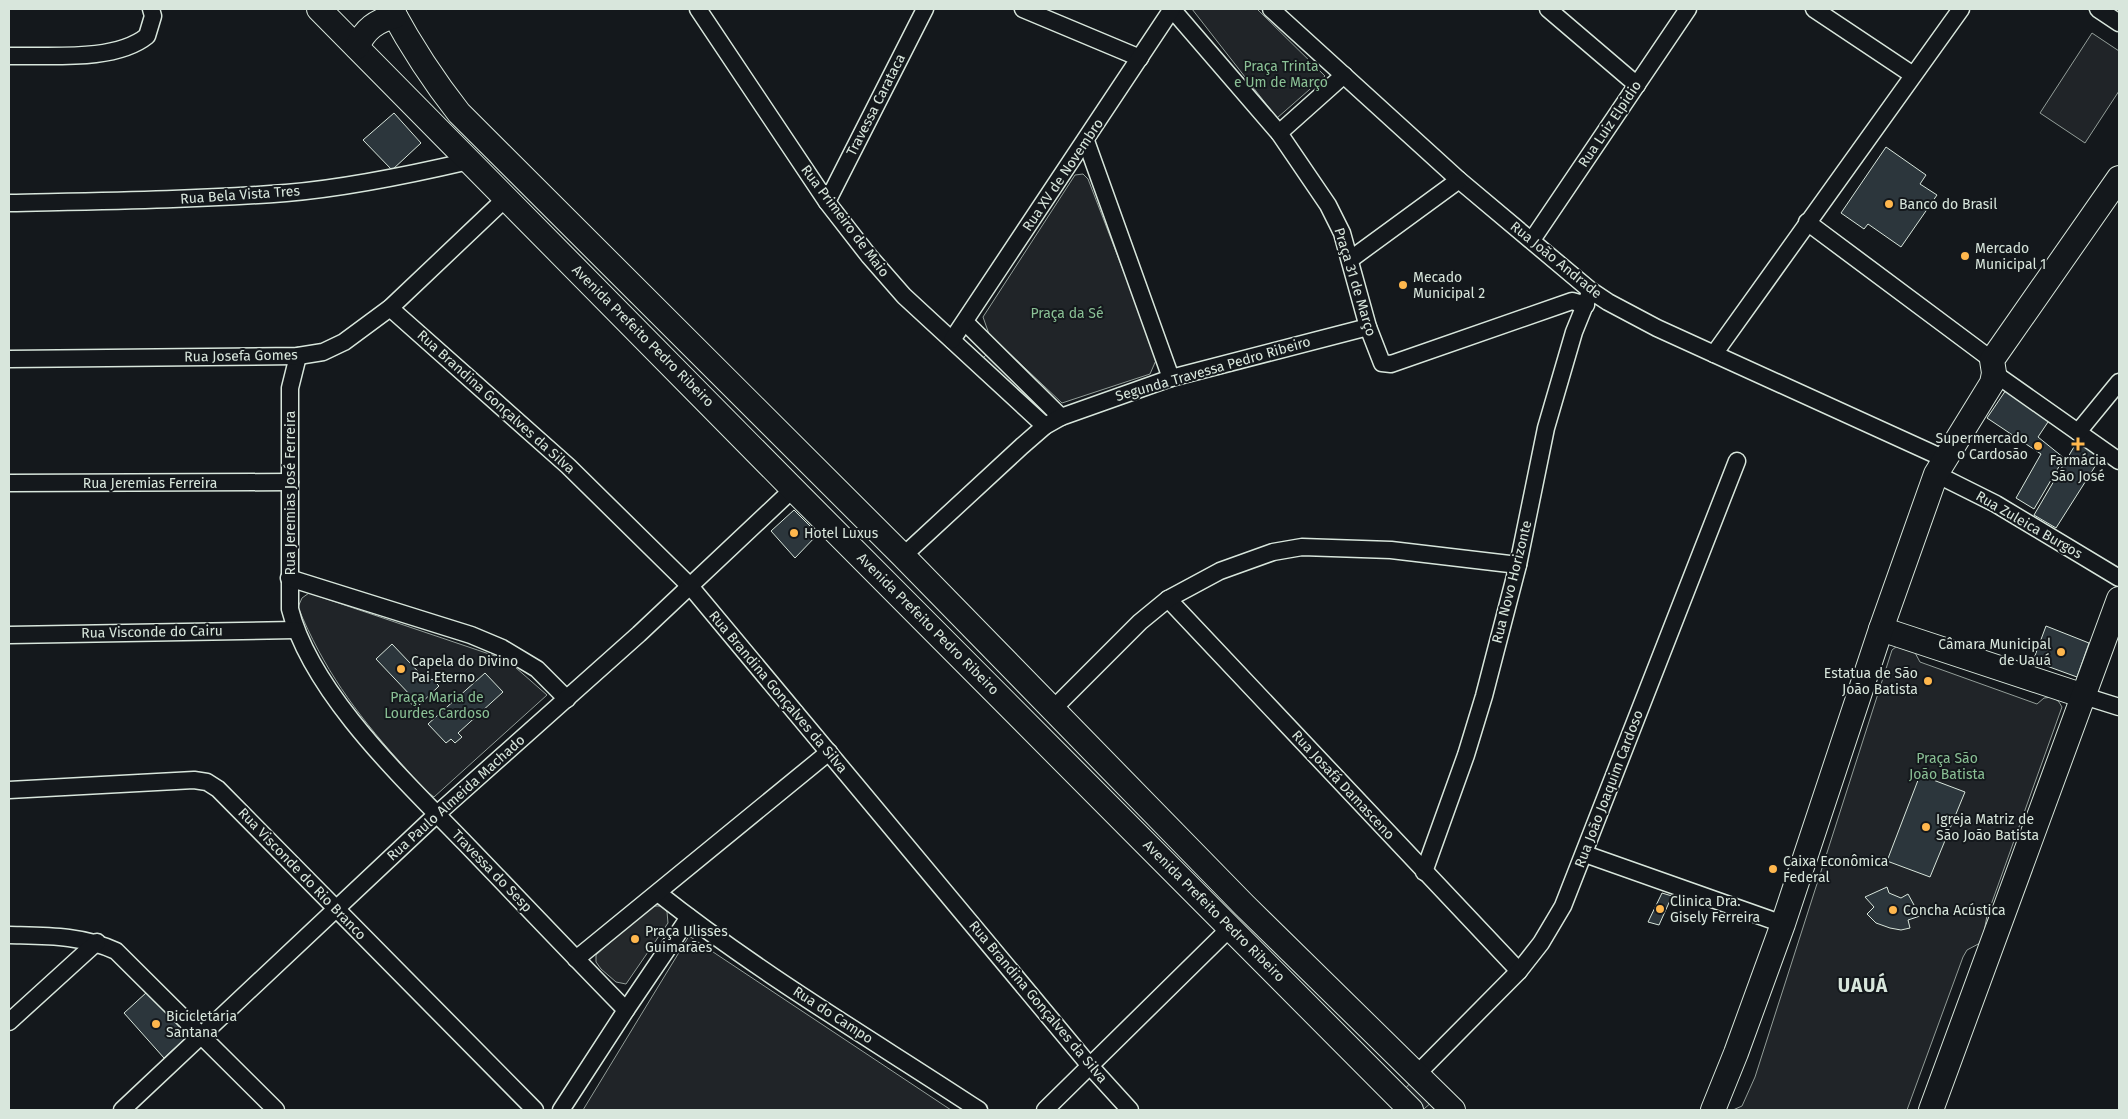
<svg xmlns="http://www.w3.org/2000/svg" width="2128" height="1119" viewBox="0 0 2128 1119" font-family="'Fira Sans',sans-serif">
  <style>
    .green { fill: #202428; stroke: #939e99 }
    .parking { fill: #24282b; stroke: #939e99 }
    .building { fill: #2c363c; stroke: #d8e6dc }
    .lines { fill: none; stroke-linecap: round; stroke-linejoin: round }
    .street-casing { stroke: #d8e6dc; stroke-width: 19 }
    .secondary-casing { stroke: #d8e6dc; stroke-width: 26 }
    .street { stroke: #14181c; stroke-width: 16 }
    .secondary { stroke: #14181c; stroke-width: 24 }
    .poi-dot { fill: #ffb74d; stroke: #14181c; stroke-width: 2 }
    .labels { text-anchor: middle; dominant-baseline: central; stroke-width: 4; stroke-linejoin: round; paint-order: stroke }
    .park-label { font-size: 14px; fill: #8ac095; stroke: #14181c }
    .street-label { font-size: 14px; fill: #d8e6dc; stroke: #14181c }
    .poi-label { font-size: 14px; fill: #d8e6dc; stroke: #14181c; text-anchor: start }
    .district-label { font-size: 19px; font-weight: bold; letter-spacing: 1px; fill: #d8e6dc; stroke: #14181c }
  </style>
  <rect width="100%" height="100%" fill="#14181c"/>
  <!-- green -->
  <g class="green">
    <path d="M1192,9H1257L1325,76L1277,118Z"/>
    <path d="M2092,33L2119,51V91L2085,143L2040,113Z"/>
    <path d="M1083,174L1088,179L1157,358L1150,374L1062,403L989,334L983,317L1075,175Z"/>
    <path d="M988,353L1039,403L1033,409L982,359Z"/>
    <path d="M309,593L507,660L547,695L434,797C420,787 410,773 399,761C355,712 323,668 298,607L302,598Z"/>
    <path d="M1897,646L1913,649L1920,662L2037,704L2044,698L2053,697L2059,702L2062,707L1987,916L1982,942L1967,950L1963,957L1907,1110H1733L1742,1106L1755,1077L1892,650Z"/>
    <path d="M689,936L951,1110H583Z"/>
    <path d="M1411,1082L1433,1101L1424,1109L1405,1089Z"/>
  </g>
  <!-- parking -->
  <path class="parking" d="M651,906H661L667,912L668,923L626,984L616,982L601,969L596,962V955Z"/>
  <!-- building -->
  <g class="building">
    <path d="M394,113L421,143L392,170L363,140Z"/>
    <path d="M1886,147L1926,175L1920,184L1937,195L1901,247L1868,224L1864,229L1841,213Z"/>
    <path d="M2006,390L2050,419L2038,437L2064,458L2034,509L2016,498L2041,454L1987,418Z"/>
    <path d="M2078,440L2101,457L2056,528L2034,515Z"/>
    <path d="M794,510L818,534L795,558L771,531Z"/>
    <path d="M2046,626L2089,643L2077,677L2033,661Z"/>
    <path d="M392,644L428,682L432,679L439,686L416,708L409,702L413,698L376,659Z"/>
    <path d="M485,673L503,692L458,733L462,737L455,743L451,739L446,743L428,724Z"/>
    <path d="M1920,775L1965,792L1930,877L1887,861Z"/>
    <path d="M1887,887L1889,893L1901,898L1908,894L1920,916L1908,920L1910,928L1901,930L1890,928L1876,923L1867,914L1874,907L1865,897Z"/>
    <path d="M1662,893L1672,896L1659,925L1648,922Z"/>
    <path d="M147,992L188,1036L164,1058L124,1013Z"/>
  </g>
  <g class="lines">
    <defs>
      <g id="street">
        <path d="M698,9L827,202L869,256L904,296L1045,426"/>
        <path d="M1023,9L1140,58"/>
        <path d="M1172,9L1279,133L1328,205L1342,233L1368,327L1382,363L1391,364L1572,301L1586,305"/>
        <path d="M1271,9L1459,180L1590,290L1608,302L1657,328L1945,459"/>
        <path d="M1548,9L1637,85"/>
        <path d="M1814,9L1913,75"/>
        <path d="M2098,9L2119,23"/>
        <path d="M9,56C49,55 115,62 147,36L153,16L151,9"/>
        <path d="M1279,133L1344,75"/>
        <path d="M1086,141L1171,378"/>
        <path d="M827,202L925,9"/>
        <path d="M9,203C101,201 193,200 286,193C347,188 409,175 469,161"/>
        <path d="M1807,222L1992,360"/>
        <path d="M1532,240L1688,9"/>
        <path d="M1351,259L1459,180"/>
        <path d="M390,308L568,466L690,586L1090,1066L1130,1110"/>
        <path d="M965,322L1061,417"/>
        <path d="M952,340L1172,9"/>
        <path d="M1714,354L1961,9"/>
        <path d="M298,356L290,388V609C311,693 405,781 465,843C519,899 572,955 626,1010"/>
        <path d="M9,359L298,356L323,352L344,342L390,308L506,198"/>
        <path d="M1994,373L2119,461"/>
        <path d="M2078,432L2119,382"/>
        <path d="M1936,474L1996,504L2119,578"/>
        <path d="M9,483L290,482"/>
        <path d="M903,556L1022,446L1045,426L1061,417L1171,378L1368,327"/>
        <path d="M289,578L471,635L502,648L537,669L567,699"/>
        <path d="M1168,599L1519,971"/>
        <path d="M9,635L295,630"/>
        <path d="M2084,696L2119,707"/>
        <path d="M1053,709L1140,622L1168,599L1220,571L1273,552L1302,547L1391,550L1518,565"/>
        <path d="M9,790L194,780L207,782L218,789L535,1110"/>
        <path d="M1585,854L1783,924"/>
        <path d="M1424,872L1466,755L1484,696L1518,565L1546,428L1574,332L1589,295"/>
        <path d="M658,893C759,973 871,1039 979,1110"/>
        <path d="M9,935C46,936 81,935 116,951L276,1110"/>
        <path d="M576,959L829,752"/>
        <path d="M9,1022L97,942"/>
        <path d="M1416,1075L1519,971L1541,943L1563,906L1737,461"/>
        <path d="M122,1110L437,814L639,634L793,489"/>
        <path d="M561,1110L626,1010L689,917"/>
        <path d="M1045,1110L1230,928"/>
      </g>
      <g id="secondary">
        <path d="M319,9L793,489L1411,1110"/>
        <path d="M391,9C411,46 433,80 459,113L903,556L1244,905L1453,1110"/>
        <path d="M357,47C365,29 376,21 395,16"/>
        <path d="M1881,629L2084,696"/>
        <path d="M1713,1110L1736,1053L1783,924L1881,629L1936,474L1992,383L1994,373L1992,360L2119,178"/>
        <path d="M1931,1110L2119,599"/>
      </g>
    </defs>
    <!-- street casing -->
    <use href="#street" class="street-casing"/>
    <!-- secondary casing -->
    <use href="#secondary" class="secondary-casing"/>
    <!-- street -->
    <use href="#street" class="street"/>
    <!-- secondary -->
    <use href="#secondary" class="secondary"/>
  </g>
  <!-- markers -->
  <g class="poi-dot">
    <circle cx="1889" cy="204" r="5"/>
    <circle cx="1965" cy="256" r="5"/>
    <circle cx="1403" cy="285" r="5"/>
    <path d="M2075.5 436.5h5v5h5v5h-5v5h-5v-5h-5v-5h5z"/>
    <circle cx="2038" cy="446" r="5"/>
    <circle cx="794" cy="533" r="5"/>
    <circle cx="2061" cy="652" r="5"/>
    <circle cx="401" cy="669" r="5"/>
    <circle cx="1928" cy="681" r="5"/>
    <circle cx="1926" cy="827" r="5"/>
    <circle cx="1773" cy="869" r="5"/>
    <circle cx="1660" cy="909" r="5"/>
    <circle cx="1893" cy="910" r="5"/>
    <circle cx="635" cy="939" r="5"/>
    <circle cx="156" cy="1024" r="5"/>
  </g>
  <g class="labels">
    <!-- park labels -->
    <g class="park-label">
      <text x="1281" y="66">Praça Trinta<tspan x="1281" dy="16">e Um de Março</tspan></text>
      <text x="1067" y="313">Praça da Sé</text>
      <text x="437" y="697">Praça Maria de<tspan x="437" dy="16">Lourdes Cardoso</tspan></text>
      <text x="1947" y="758">Praça São<tspan x="1947" dy="16">João Batista</tspan></text>
    </g>
    <!-- street labels -->
    <g class="street-label">
      <text transform="translate(876 105) rotate(-63)">Travessa Carataca</text>
      <text transform="translate(1610 124) rotate(-56)">Rua Luiz Elpidio</text>
      <text transform="translate(1063 175) rotate(-56)">Rua XV de Novembro</text>
      <text transform="translate(240 195) rotate(-4)">Rua Bela Vista Tres</text>
      <text transform="translate(845 221) rotate(53)">Rua Primeiro de Maio</text>
      <text transform="translate(1556 260) rotate(39)">Rua João Andrade</text>
      <text transform="translate(1355 282) rotate(73)">Praça 31 de Março</text>
      <text transform="translate(643 336) rotate(45)">Avenida Prefeito Pedro Ribeiro</text>
      <text transform="translate(241 356) rotate(-1)">Rua Josefa Gomes</text>
      <text transform="translate(1213 369) rotate(-16)">Segunda Travessa Pedro Ribeiro</text>
      <text transform="translate(496 402) rotate(42)">Rua Brandina Gonçalves da Silva</text>
      <text x="150" y="483">Rua Jeremias Ferreira</text>
      <text transform="translate(290 493) rotate(-90)">Rua Jeremias José Ferreira</text>
      <text transform="translate(2029 525) rotate(30)">Rua Zuleica Burgos</text>
      <text transform="translate(1512 582) rotate(-76)">Rua Novo Horizonte</text>
      <text transform="translate(928 624) rotate(45)">Avenida Prefeito Pedro Ribeiro</text>
      <text transform="translate(152 632) rotate(-1)">Rua Visconde do Cairu</text>
      <text transform="translate(778 692) rotate(50)">Rua Brandina Gonçalves da Silva</text>
      <text transform="translate(1343 785) rotate(47)">Rua Josafá Damasceno</text>
      <text transform="translate(1609 789) rotate(-69)">Rua João Joaquim Cardoso</text>
      <text transform="translate(456 798) rotate(-42)">Rua Paulo Almeida Machado</text>
      <text transform="translate(492 871) rotate(46)">Travessa do Sesp</text>
      <text transform="translate(302 874) rotate(46)">Rua Visconde do Rio Branco</text>
      <text transform="translate(1214 911) rotate(45)">Avenida Prefeito Pedro Ribeiro</text>
      <text transform="translate(1038 1002) rotate(50)">Rua Brandina Gonçalves da Silva</text>
      <text transform="translate(833 1015) rotate(33)">Rua do Campo</text>
    </g>
    <!-- poi labels -->
    <g class="poi-label">
      <text x="1899" y="204">Banco do Brasil</text>
      <text x="1975" y="248">Mercado<tspan x="1975" dy="16">Municipal 1</tspan></text>
      <text x="1413" y="277">Mecado<tspan x="1413" dy="16">Municipal 2</tspan></text>
      <text x="2028" y="438" text-anchor="end">Supermercado<tspan x="2028" dy="16">o Cardosão</tspan></text>
      <text x="2078" y="460" text-anchor="middle">Farmácia<tspan x="2078" dy="16">São José</tspan></text>
      <text x="804" y="533">Hotel Luxus</text>
      <text x="2051" y="644" text-anchor="end">Câmara Municipal<tspan x="2051" dy="16">de Uauá</tspan></text>
      <text x="411" y="661">Capela do Divino<tspan x="411" dy="16">Pai Eterno</tspan></text>
      <text x="1918" y="673" text-anchor="end">Estatua de São<tspan x="1918" dy="16">João Batista</tspan></text>
      <text x="1936" y="819">Igreja Matriz de<tspan x="1936" dy="16">São João Batista</tspan></text>
      <text x="1783" y="861">Caixa Econômica<tspan x="1783" dy="16">Federal</tspan></text>
      <text x="1670" y="901">Clinica Dra.<tspan x="1670" dy="16">Gisely Ferreira</tspan></text>
      <text x="1903" y="910">Concha Acústica</text>
      <text x="645" y="931">Praça Ulisses<tspan x="645" dy="16">Guimarães</tspan></text>
      <text x="166" y="1016">Bicicletaria<tspan x="166" dy="16">Santana</tspan></text>
    </g>
    <!-- district labels -->
    <g class="district-label">
      <text x="1863" y="985">UAUÁ</text>
    </g>
  </g>
  <!-- border -->
  <rect width="2128" height="1119" fill="none" stroke="#d8e6dc" stroke-width="20"/>
</svg>
